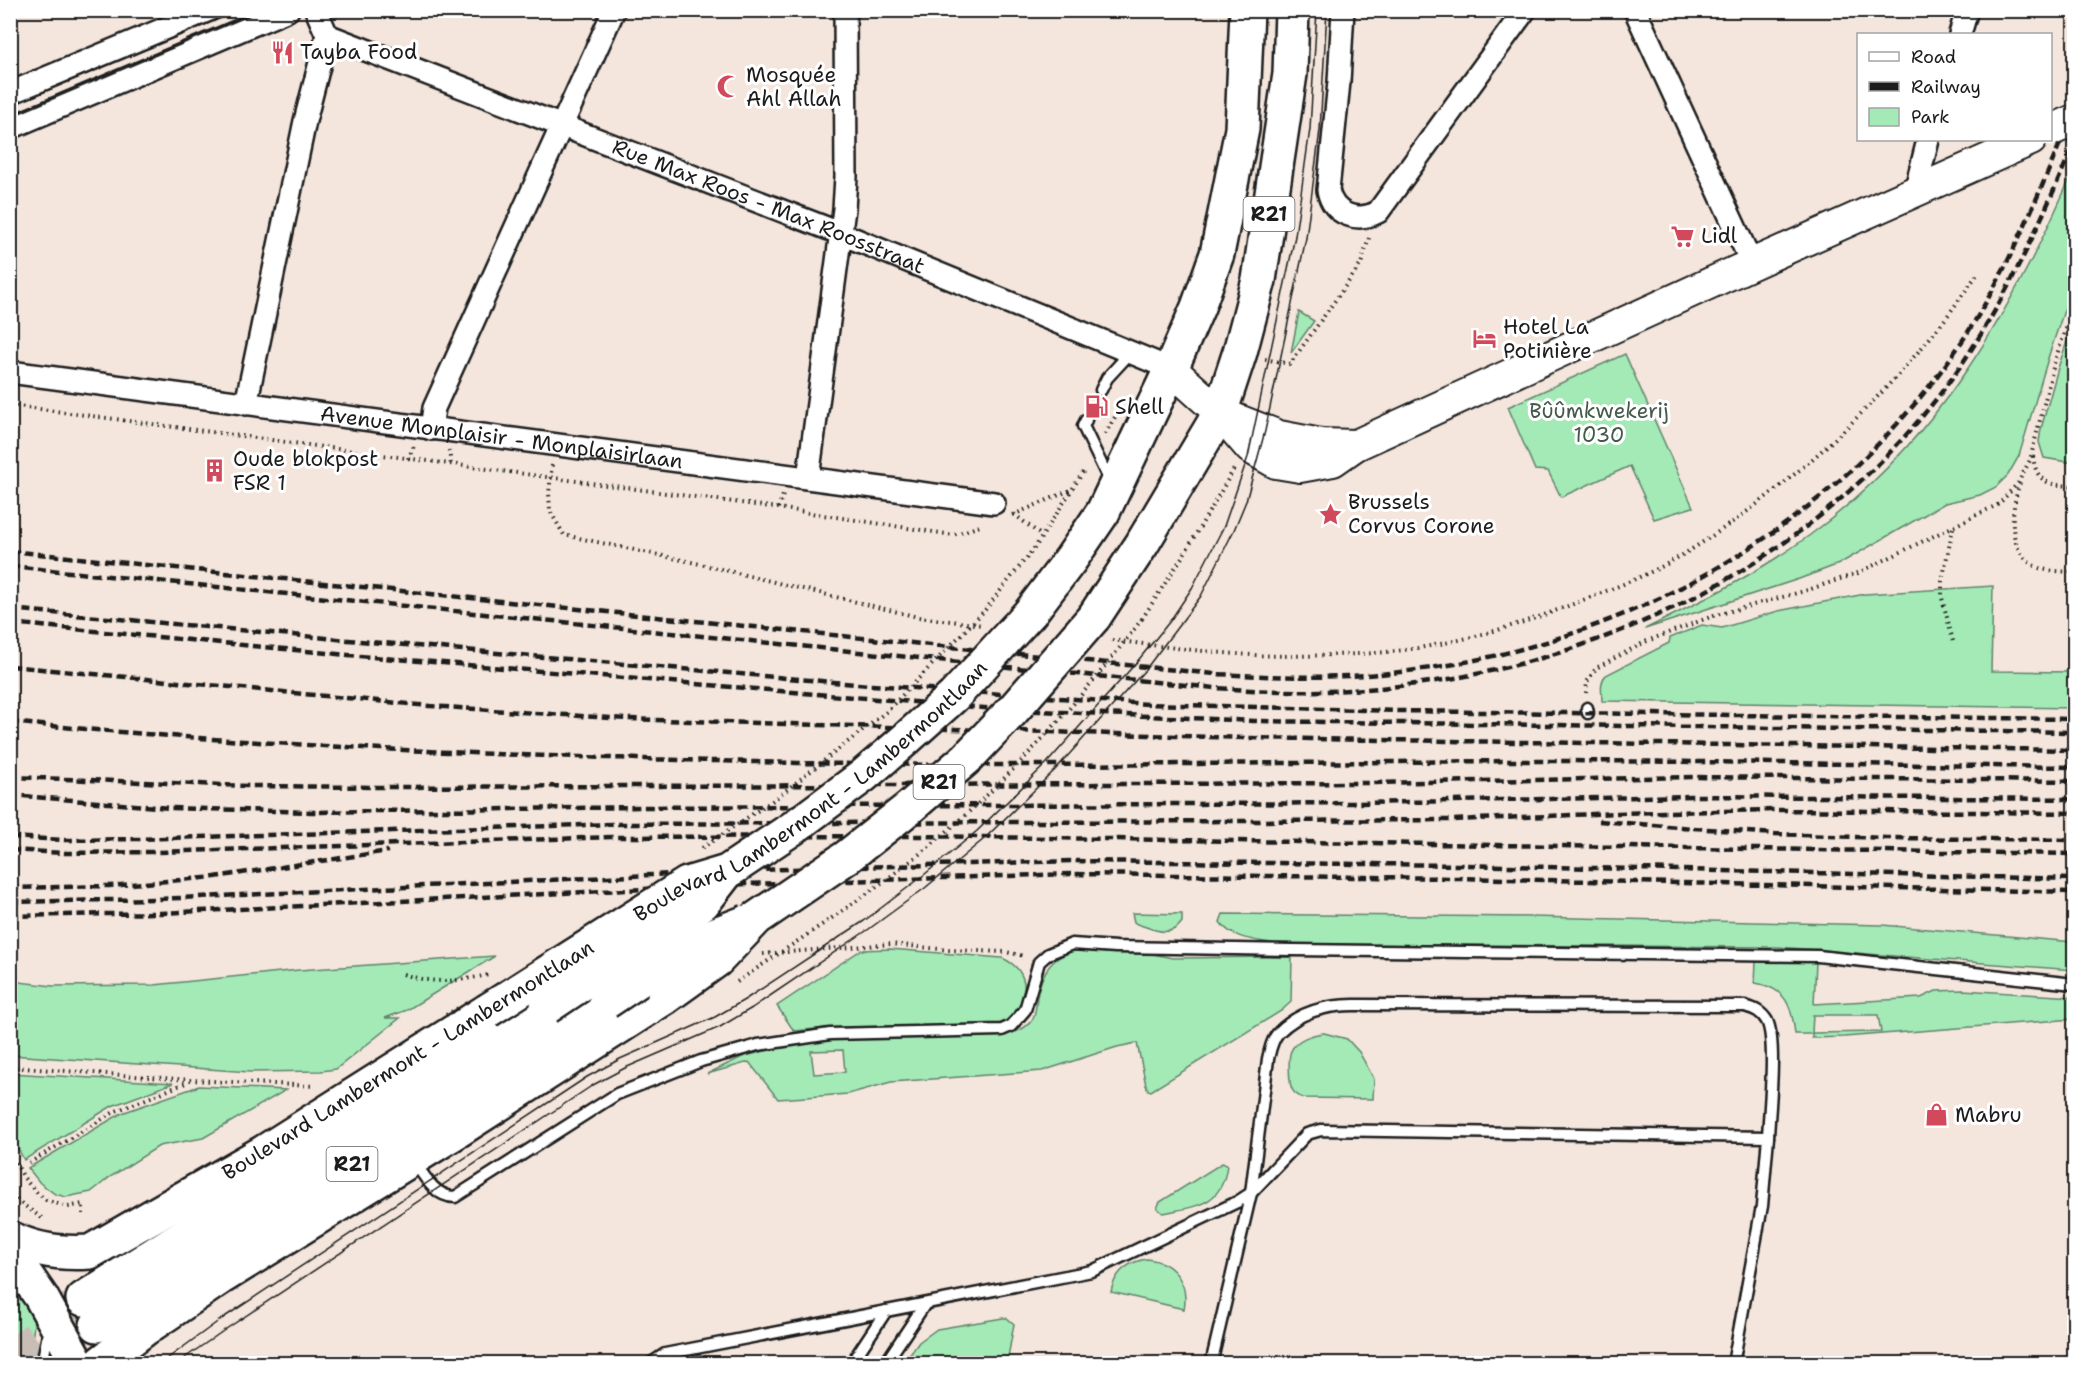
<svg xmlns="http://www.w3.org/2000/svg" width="2085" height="1374" viewBox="0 0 2085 1374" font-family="'Shantell Sans',sans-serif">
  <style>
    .green { fill: #a3eab7; stroke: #60836a; stroke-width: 1.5; fill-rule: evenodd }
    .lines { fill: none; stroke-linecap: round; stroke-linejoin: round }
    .primary-tunnel { stroke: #c9beb6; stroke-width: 33; stroke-dasharray: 33 16; stroke-linecap: butt }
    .lane-casing { stroke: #1c1c1c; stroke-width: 15 }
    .street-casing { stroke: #1c1c1c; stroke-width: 26 }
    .secondary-casing { stroke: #1c1c1c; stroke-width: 34 }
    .primary-casing { stroke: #1c1c1c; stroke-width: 38 }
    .path { stroke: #1c1c1c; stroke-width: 4; stroke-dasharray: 1.5 4.5; stroke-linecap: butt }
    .lane { stroke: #fff; stroke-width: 10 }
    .street { stroke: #fff; stroke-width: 21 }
    .secondary { stroke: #fff; stroke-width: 30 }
    .primary { stroke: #fff; stroke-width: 33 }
    .tram { stroke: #1c1c1c; stroke-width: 1.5 }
    .rail { stroke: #1c1c1c; stroke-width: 4.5; stroke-dasharray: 9 4.5; stroke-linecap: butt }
    .secondary-bridge-casing { stroke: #1c1c1c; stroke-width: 34; stroke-linecap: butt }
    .primary-bridge-casing { stroke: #1c1c1c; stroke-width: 38; stroke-linecap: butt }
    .path-bridge { stroke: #1c1c1c; stroke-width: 4; stroke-dasharray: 1.5 4.5; stroke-linecap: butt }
    .secondary-bridge { stroke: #fff; stroke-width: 30 }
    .primary-bridge { stroke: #fff; stroke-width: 33 }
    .labels { text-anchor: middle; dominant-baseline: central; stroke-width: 6; stroke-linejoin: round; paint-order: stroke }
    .shield { fill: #fff; stroke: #606060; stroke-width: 1.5 }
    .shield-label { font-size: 20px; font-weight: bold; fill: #1c1c1c }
    .poi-label { font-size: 21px; fill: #1c1c1c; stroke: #fff; text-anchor: start }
    .street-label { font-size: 21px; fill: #1c1c1c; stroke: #fff }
    .park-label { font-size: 21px; fill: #445a4a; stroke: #fff }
  </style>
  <rect width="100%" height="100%" fill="#f4e6dc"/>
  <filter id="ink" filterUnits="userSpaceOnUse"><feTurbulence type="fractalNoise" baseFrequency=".0167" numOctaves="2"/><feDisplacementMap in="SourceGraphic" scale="12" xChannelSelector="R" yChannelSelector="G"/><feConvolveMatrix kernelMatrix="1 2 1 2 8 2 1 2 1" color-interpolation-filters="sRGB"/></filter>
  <g filter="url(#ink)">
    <!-- green -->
    <g class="green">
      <path d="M2074,169V281L2049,355L2019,456L2008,475L1996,487L1980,495L1945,503L1839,564L1799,579L1645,629C1702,601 1758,573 1810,535C1937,442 2013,310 2074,169Z"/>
      <path d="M1299,312L1314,321L1291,353Z"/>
      <path d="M2074,321V463L2044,458L2039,442L2041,429L2058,368Z"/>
      <path d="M1625,354L1693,507L1654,519L1630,466L1561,497L1548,471L1535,470L1508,407Z"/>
      <path d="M1993,586L1991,671L2074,672V708L1602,701C1602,692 1599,682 1606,675L1669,643L1670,638L1702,625L1722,628L1778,611L1865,594Z"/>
      <path d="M1132,913L1182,914V922C1170,939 1153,929 1137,924L1134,922Z"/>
      <path d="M1223,914L1531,917L1882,925L2074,942V970L1778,947L1277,944C1258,940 1232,940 1220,922Z"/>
      <path d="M890,949L1002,958C1036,972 1028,1011 999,1024L827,1028L794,1031L777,1006L861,950Z"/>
      <path d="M1087,949L1139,951L1172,958L1292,957L1291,1002L1281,1011L1151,1091L1148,1090L1146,1085L1137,1043L1117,1047L1042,1071L891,1082L848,1094L778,1099L749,1062L707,1074L742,1057L804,1041L840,1038L1003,1036C1013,1033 1025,1030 1032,1020C1036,1014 1036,1005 1037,997C1043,966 1056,952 1087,949ZM843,1050L845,1072L814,1074L811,1051Z"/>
      <path d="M495,956L407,1010L385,1018H400L336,1069L321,1071L250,1072L11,1055V981L53,986L154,985L299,970Z"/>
      <path d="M1756,961L1816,962L1814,1004L1921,998L1936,991L1963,990L2074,997V1019L1844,1037L1812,1038V1034H1795C1792,1006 1786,988 1755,983ZM1813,1015H1878L1881,1032L1812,1033Z"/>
      <path d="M1324,1033L1347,1039L1359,1052L1374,1079L1373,1099L1303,1098C1298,1096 1294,1094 1292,1089C1289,1084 1288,1056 1291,1051C1296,1039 1313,1034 1324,1033Z"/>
      <path d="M10,1073L173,1083L112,1106L24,1160L11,1135Z"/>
      <path d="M199,1086L286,1090L203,1138L159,1146L110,1177L91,1192L66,1197L55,1194L40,1183L28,1168L122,1113Z"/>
      <path d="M1222,1163L1227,1165C1222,1206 1197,1206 1163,1213L1157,1208L1160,1202Z"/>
      <path d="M1147,1259C1174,1262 1189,1283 1184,1309L1111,1292C1115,1272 1127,1262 1147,1259Z"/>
      <path d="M10,1275L35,1311L32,1345L27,1363H11Z"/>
      <path d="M1003,1318H1007L1014,1324L1007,1363H962L936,1359L919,1363H904L919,1342L937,1329Z"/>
    </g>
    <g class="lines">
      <!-- primary-tunnel -->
      <g class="primary-tunnel">
        <path d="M10,1358L83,1299"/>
        <path d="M50,1364L97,1325"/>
      </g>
      <defs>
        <g id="lane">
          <path d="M1101,390L1107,378L1131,352"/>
          <path d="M1086,420L1083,426L1110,482"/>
          <path d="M1587,708L1588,713"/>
          <path d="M414,1161C424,1176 435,1197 455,1197L617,1094L701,1061L758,1045L830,1034L1002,1030L1011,1026L1025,1010L1039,962L1048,954L1072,944L1116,947L1293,950L1818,956L2074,984"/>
          <path d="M42,1364L49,1329"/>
          <path d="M650,1364L665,1354L1092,1271L1237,1202L1251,1193L1307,1134L1321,1130L1768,1137L1762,1206L1733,1364"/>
          <path d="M851,1364L886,1311"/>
          <path d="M885,1364L925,1304"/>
          <path d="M1211,1364L1251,1193L1268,1059C1270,1050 1272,1039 1279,1032C1299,1012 1327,1005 1354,1005L1745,1006C1755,1009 1762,1012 1767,1021C1777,1041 1769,1112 1768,1137"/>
        </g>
        <g id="street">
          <path id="s1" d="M316,10L327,35L842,234L1171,369"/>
          <path d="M1343,10L1339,82L1328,190C1333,215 1357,223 1378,212L1525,10"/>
          <path d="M1635,10L1752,264"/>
          <path d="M1960,34L1967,10"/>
          <path d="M10,93L209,10"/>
          <path d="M10,128L288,10"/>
          <path d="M1915,192L1928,140"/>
          <path id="s2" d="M10,372L994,503"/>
          <path d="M246,404L305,121L327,35"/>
          <path d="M431,429L434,408L614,10"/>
          <path d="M808,478L844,209L846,177L845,10"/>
        </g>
        <g id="secondary">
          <path d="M1171,369L1220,413L1250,448L1276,463L1300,467L1333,461L1356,445L1752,264L2031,140"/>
          <path d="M1223,414L1279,436L1321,444L1356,445"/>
        </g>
        <g id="primary">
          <path d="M1030,613L1071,559L1103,512L1171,369L1198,307L1217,254L1242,129L1247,10"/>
          <path d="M1094,617L1142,544L1220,413L1240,352L1259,280L1290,74L1292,10"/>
          <path d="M10,1238C34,1250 63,1254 90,1252L264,1152L487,1011"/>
          <path d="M10,1252L41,1297L78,1364"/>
          <path d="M83,1299L547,1007"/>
          <path d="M97,1325L606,1002"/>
          <path d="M99,1364L146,1328L220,1278L457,1131L664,998"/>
        </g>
      </defs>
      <!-- lane casing -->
      <use href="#lane" class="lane-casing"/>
      <!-- street casing -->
      <use href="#street" class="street-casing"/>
      <!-- secondary casing -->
      <use href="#secondary" class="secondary-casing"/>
      <!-- primary casing -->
      <use href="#primary" class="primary-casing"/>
      <!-- path -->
      <g class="path">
        <path d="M1265,359L1290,364L1361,264L1369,238"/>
        <path d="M10,405L778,508L953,535L983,525"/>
        <path d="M1105,434L1115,417"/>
        <path d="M449,450L451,465"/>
        <path d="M2033,456C2036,484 2050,485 2074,486"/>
        <path d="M408,459L414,446"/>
        <path d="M552,465L549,493L550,511L564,535L696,563L918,617L982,625"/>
        <path d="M2020,483C2011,508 2006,548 2033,565C2044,572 2062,571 2074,572"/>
        <path d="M778,508L783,495"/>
        <path d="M1014,514L1042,536"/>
        <path d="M1013,515L1073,489"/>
        <path d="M1953,528L1942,581V598L1954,645"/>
        <path d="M985,610L1036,546L1085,469"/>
        <path d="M1142,619L1186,551L1234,469"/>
        <path d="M1112,640C1153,645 1195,651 1237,654C1274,657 1320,656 1358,654C1430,651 1501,632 1568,606C1601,593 1642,578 1674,560C1773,501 1861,422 1934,333C1950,314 1964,292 1979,272"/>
        <path d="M1586,693L1587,682L1596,668L1647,641L1713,616L1808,590L1858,573L1999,504L2018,483L2030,460L2055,360L2074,306"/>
        <path d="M763,954L891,944L949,950L1006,952L1024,956"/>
        <path d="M403,974C437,985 455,981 489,975"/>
        <path d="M10,1067L191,1080L315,1086"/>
        <path d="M10,1152L24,1178L35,1191L46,1200L68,1207L83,1204V1214"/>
        <path d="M29,1163L116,1111L188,1082"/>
        <path d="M10,1189L18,1201L43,1219"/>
      </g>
      <!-- lane -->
      <use href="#lane" class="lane"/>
      <!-- street -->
      <use href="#street" class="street"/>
      <!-- secondary -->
      <use href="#secondary" class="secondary"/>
      <!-- primary -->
      <use href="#primary" class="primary"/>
      <!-- tram -->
      <g class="tram">
        <path d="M10,106L236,12"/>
        <path d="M10,117L262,10"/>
        <path d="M160,1364L220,1320L587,1077L620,1059L715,1017L746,999L864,921L919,879L977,831L1047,763L1136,663L1170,621L1192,588L1224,526L1248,457L1295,236L1310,129L1317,10"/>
        <path d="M176,1364L226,1329L593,1085L625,1068L720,1027L752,1008L869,929L925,888L984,839L1055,770L1145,670L1201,596L1234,530L1246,501L1265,431L1306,238L1320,130L1327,10"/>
      </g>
      <!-- rail -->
      <g class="rail">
        <path d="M10,551L1215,674C1277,677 1338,679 1400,672C1615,648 1822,537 1949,360C2004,284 2038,195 2074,110"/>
        <path d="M10,566L1215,688C1287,693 1358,693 1430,682C1638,652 1841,541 1961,365C2009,295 2041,220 2074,144"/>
        <path d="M10,609L348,640L856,684L1148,704L1397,711L2074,719"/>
        <path d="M10,623L348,655L997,709L1255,721L2074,732"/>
        <path d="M10,666L430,706L626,719L1244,738L2074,750"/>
        <path d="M10,722C272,748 535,757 798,763C1040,768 1282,762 1524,761C1708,761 1891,765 2074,767"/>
        <path d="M10,777L249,786L384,787L1371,783L1694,777L2074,781"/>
        <path d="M10,795L170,808L312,812L641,807L1360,803L1691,796L2074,799"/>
        <path d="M1599,821L1775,834L1886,838L2074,840"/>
        <path d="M10,837L65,840L137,839L615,824L1454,820L1618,813L1778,810L2074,813"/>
        <path d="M10,850L64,853L156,852L614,837L917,836L2074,854"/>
        <path d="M10,888L109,886L215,877L388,851"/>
        <path d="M10,902L159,899L753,870L1071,861L1462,865L2074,879"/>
        <path d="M10,916L160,913L746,884L1072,874L1459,878L2074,892"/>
      </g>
      <defs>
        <path id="secondary-bridge" d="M2050,131L2074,120"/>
        <g id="primary-bridge">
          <path d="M664,998L717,960L757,918L847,857L909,808L967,758L1013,710L1094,617"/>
          <path d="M606,1002L698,941L747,922"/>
          <path d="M547,1007L703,903L727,872"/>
          <path id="s3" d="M487,1011L687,884L727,872L793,828L863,776L906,739L954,696L1030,613"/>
        </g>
      </defs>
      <!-- secondary-bridge casing -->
      <use href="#secondary-bridge" class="secondary-bridge-casing"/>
      <!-- primary-bridge casing -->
      <use href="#primary-bridge" class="primary-bridge-casing"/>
      <!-- path-bridge -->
      <g class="path-bridge">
        <path d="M702,848L775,799L886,712L985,610"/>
        <path d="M737,982C801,938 867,897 927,848C1009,781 1078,703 1142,619"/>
        <path d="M446,1015L460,1007"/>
      </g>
      <!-- secondary-bridge -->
      <use href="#secondary-bridge" class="secondary-bridge"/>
      <!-- primary-bridge -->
      <use href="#primary-bridge" class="primary-bridge"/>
    </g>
  </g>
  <!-- icons -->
  <defs>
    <symbol id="restaurant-bare" viewBox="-9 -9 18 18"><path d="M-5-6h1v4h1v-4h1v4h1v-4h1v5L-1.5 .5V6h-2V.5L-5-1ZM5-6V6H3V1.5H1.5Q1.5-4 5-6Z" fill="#d1495b" stroke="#fff" stroke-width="2.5" paint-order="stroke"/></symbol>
    <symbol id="mosque-bare" viewBox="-9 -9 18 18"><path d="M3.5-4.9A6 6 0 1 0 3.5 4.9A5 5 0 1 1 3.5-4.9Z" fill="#d1495b" stroke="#fff" stroke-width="2.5" paint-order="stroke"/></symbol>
    <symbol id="supermarket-bare" viewBox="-9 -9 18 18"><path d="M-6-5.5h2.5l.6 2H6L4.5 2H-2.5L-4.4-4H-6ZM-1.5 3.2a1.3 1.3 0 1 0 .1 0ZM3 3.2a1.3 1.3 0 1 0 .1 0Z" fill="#d1495b" stroke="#fff" stroke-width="2.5" paint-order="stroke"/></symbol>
    <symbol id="hotel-bare" viewBox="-9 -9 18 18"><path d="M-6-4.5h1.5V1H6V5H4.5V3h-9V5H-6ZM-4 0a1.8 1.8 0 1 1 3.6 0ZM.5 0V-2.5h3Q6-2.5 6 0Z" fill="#d1495b" stroke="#fff" stroke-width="2.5" paint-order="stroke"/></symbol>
    <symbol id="fuel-bare" viewBox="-9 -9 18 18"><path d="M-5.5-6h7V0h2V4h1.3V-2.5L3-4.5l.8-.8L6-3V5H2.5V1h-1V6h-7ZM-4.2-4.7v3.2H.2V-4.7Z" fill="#d1495b" stroke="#fff" stroke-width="2.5" paint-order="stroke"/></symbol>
    <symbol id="building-bare" viewBox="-9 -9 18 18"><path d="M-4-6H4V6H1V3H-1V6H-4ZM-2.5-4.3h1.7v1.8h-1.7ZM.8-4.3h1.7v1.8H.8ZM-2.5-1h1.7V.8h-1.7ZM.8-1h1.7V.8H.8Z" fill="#d1495b" stroke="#fff" stroke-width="2.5" paint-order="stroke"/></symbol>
    <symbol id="sight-bare" viewBox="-9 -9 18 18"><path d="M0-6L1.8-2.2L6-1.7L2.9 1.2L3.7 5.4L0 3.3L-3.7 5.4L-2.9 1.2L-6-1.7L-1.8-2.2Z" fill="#d1495b" stroke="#fff" stroke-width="2.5" paint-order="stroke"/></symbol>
    <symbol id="shop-bare" viewBox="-9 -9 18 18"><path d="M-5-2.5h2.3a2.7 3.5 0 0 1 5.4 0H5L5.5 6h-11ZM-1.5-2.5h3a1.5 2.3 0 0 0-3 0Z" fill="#d1495b" stroke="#fff" stroke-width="2.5" paint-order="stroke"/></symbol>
  </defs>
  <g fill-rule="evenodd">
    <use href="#restaurant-bare" x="266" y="36" width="33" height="33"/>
    <use href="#mosque-bare" x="712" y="70" width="33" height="33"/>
    <use href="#supermarket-bare" x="1666" y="220" width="33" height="33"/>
    <use href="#hotel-bare" x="1468" y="322" width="33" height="33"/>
    <use href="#fuel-bare" x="1080" y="390" width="33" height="33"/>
    <use href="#building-bare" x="198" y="454" width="33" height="33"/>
    <use href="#sight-bare" x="1314" y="498" width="33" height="33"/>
    <use href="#shop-bare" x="1920" y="1098" width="33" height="33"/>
  </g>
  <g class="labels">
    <!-- shield labels -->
    <g class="shield">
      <rect x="1243.5" y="197" width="51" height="34" rx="4.5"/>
      <rect x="913.5" y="765" width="51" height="34" rx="4.5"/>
      <rect x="326.5" y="1147" width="51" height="34" rx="4.5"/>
    </g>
    <g class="shield-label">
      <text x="1269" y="214">R21</text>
      <text x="939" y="782">R21</text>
      <text x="352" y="1164">R21</text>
    </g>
    <!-- poi labels -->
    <g class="poi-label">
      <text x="300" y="52">Tayba Food</text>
      <text x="746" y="75">Mosquée<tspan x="746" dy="24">Ahl Allah</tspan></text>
      <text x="1701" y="236">Lidl</text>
      <text x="1503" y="327">Hotel La<tspan x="1503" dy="24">Potinière</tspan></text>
      <text x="1115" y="407">Shell</text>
      <text x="233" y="459">Oude blokpost<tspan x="233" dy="24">FSR 1</tspan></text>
      <text x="1348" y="502">Brussels<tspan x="1348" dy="24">Corvus Corone</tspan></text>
      <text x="1955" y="1115">Mabru</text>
    </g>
    <!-- street labels -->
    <g class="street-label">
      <text stroke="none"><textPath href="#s1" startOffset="501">Rue Max Roos - Max Roosstraat</textPath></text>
      <text stroke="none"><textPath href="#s2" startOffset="496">Avenue Monplaisir - Monplaisirlaan</textPath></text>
      <text stroke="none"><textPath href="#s3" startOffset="393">Boulevard Lambermont - Lambermontlaan</textPath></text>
      <text transform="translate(408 1060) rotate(-32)">Boulevard Lambermont - Lambermontlaan</text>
    </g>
    <!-- park labels -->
    <g class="park-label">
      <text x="1599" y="411">Bûûmkwekerij<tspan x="1599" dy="24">1030</tspan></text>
    </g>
  </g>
  <!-- margin -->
  <rect width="2085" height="1374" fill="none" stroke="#fff" stroke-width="36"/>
  <rect x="18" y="18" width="2049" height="1338" fill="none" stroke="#1c1c1c" stroke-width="2" filter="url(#ink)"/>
  <!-- legend -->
  <rect x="1857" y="33" width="195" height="108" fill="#ffffff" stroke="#a4a4a4" stroke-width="1.5"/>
  <rect x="1869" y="52" width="30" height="9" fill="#ffffff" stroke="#a4a4a4" stroke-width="1.5"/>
  <text x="1911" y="63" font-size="18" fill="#1c1c1c">Road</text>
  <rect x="1869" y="82" width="30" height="9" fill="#1c1c1c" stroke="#a4a4a4" stroke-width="1.5"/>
  <text x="1911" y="93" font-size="18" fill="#1c1c1c">Railway</text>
  <rect x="1869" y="108" width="30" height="18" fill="#a3eab7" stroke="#a4a4a4" stroke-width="1.5"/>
  <text x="1911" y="123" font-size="18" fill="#1c1c1c">Park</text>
</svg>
